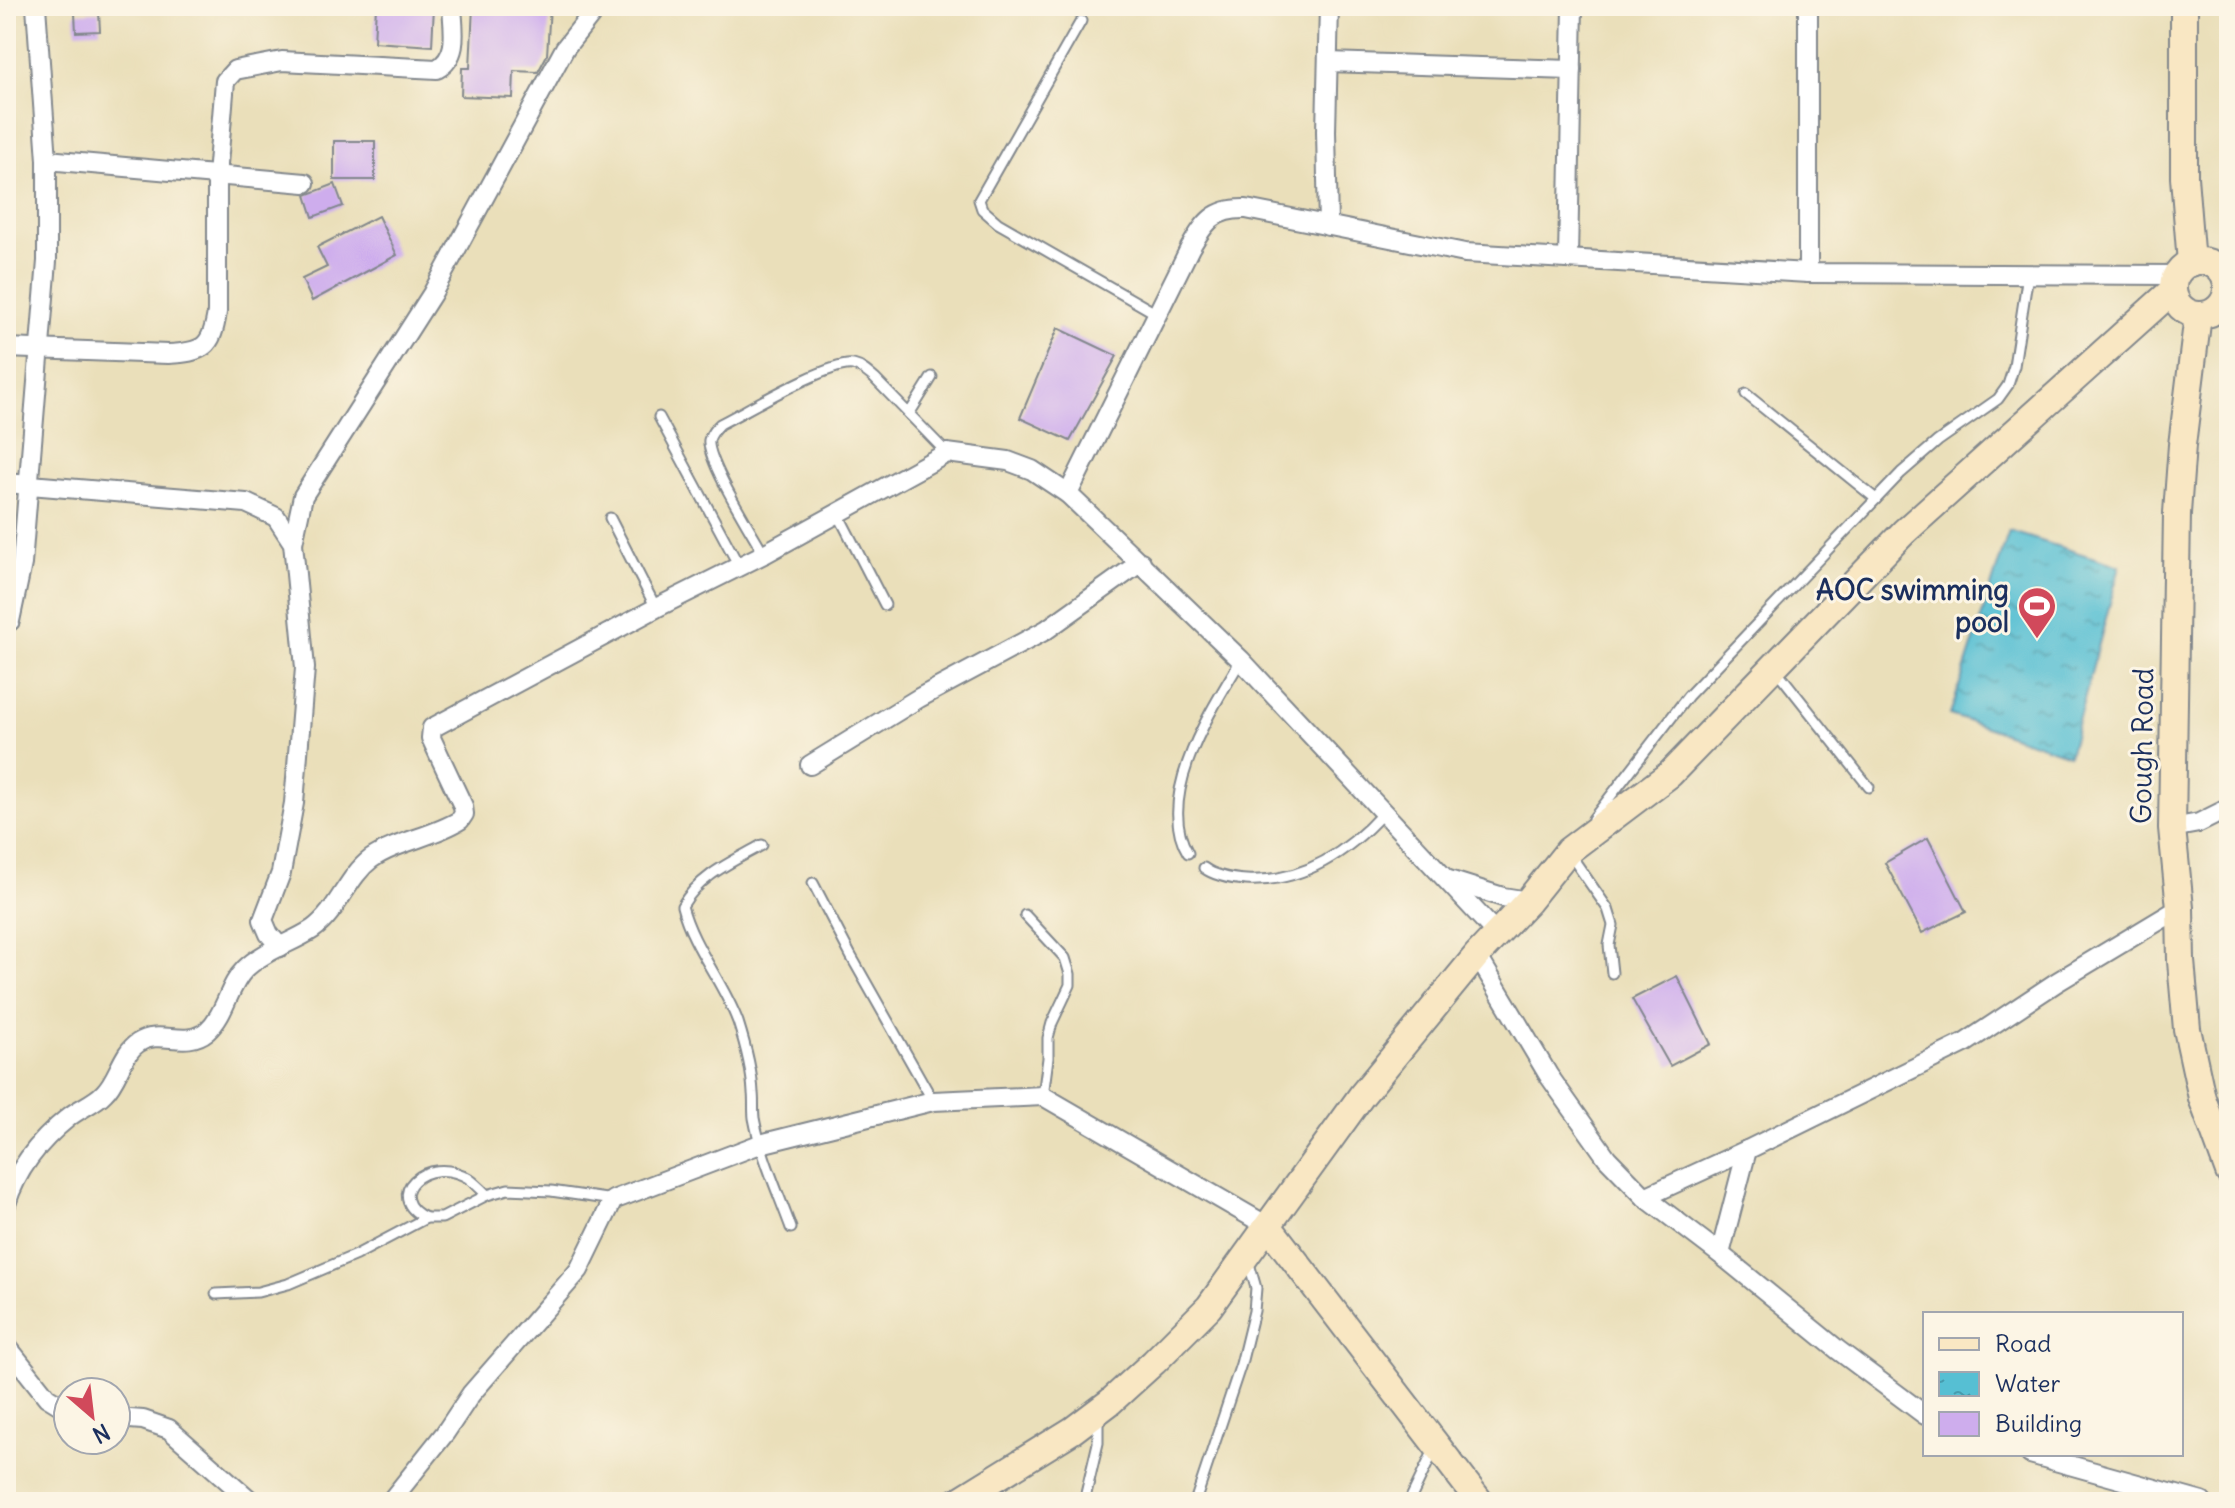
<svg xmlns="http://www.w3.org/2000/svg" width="2235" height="1508" viewBox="0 0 2235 1508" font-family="Delius,sans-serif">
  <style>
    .water { fill: url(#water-ripples); stroke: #387798; stroke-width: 2 }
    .building { fill: #ceaded }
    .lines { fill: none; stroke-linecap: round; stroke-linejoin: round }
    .lane-casing { stroke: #82878c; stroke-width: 13 }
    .street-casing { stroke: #82878c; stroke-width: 22 }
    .secondary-casing { stroke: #82878c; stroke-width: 30 }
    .lane { stroke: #fff; stroke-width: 9 }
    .street { stroke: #fff; stroke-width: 18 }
    .secondary { stroke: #f9e7c3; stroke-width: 26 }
    .labels { text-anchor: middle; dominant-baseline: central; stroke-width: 6; stroke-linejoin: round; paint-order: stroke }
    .poi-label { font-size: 28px; font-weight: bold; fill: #1b2f5e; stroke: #fcf5e5; text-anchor: end }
    .street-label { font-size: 28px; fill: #1b2f5e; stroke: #fcf5e5 }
  </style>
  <defs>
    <pattern id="water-ripples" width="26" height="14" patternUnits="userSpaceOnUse" patternTransform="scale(2)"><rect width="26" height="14" fill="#56bfd3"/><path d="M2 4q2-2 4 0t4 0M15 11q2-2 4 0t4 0" fill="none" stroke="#469cae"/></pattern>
  </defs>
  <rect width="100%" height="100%" fill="#fcf5e5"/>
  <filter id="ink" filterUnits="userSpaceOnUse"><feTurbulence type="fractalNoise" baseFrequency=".0125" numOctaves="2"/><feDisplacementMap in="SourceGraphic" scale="16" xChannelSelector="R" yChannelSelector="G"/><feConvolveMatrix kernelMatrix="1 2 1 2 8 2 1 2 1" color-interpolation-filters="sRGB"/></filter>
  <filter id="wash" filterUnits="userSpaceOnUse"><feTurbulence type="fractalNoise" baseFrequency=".006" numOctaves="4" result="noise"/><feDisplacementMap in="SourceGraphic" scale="32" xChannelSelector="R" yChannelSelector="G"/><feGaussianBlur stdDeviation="1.8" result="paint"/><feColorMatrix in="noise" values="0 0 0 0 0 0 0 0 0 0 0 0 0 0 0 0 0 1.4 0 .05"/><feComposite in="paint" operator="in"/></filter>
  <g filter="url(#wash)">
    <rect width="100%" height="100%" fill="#eadfba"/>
    <!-- water -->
    <path class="water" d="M2009,531L2120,566L2069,755L1950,715Z"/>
    <g id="blocks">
      <!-- building -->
      <g class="building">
        <path d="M376,6H434L432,46L374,42Z"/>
        <path d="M473,6H550L547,55L538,72L514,71L513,98L461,96L462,68H470Z"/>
        <path d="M99,12L100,31L76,32L75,13Z"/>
        <rect x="334" y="141" width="41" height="39"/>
        <path d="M335,184L343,206L313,217L306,195Z"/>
        <path d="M378,216L397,255L312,301L302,279L327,267L317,247Z"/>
        <path d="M1058,328L1117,356L1070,441L1020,418Z"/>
        <path d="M1928,838L1966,912L1922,933L1885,863Z"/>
        <path d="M1677,976L1711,1044L1670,1066L1632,999Z"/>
      </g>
    </g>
  </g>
  <g filter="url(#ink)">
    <use href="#blocks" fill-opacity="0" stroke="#82878c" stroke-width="2"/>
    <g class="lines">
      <defs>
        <g id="lane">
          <path d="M1081,21L979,200L982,209L998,223L1157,314"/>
          <path d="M1746,394L1876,499"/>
          <path d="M909,414L932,377"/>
          <path d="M659,417L739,566"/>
          <path d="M837,512L885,605"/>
          <path d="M610,518L656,608"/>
          <path d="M764,554C752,532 706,460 709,440C711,433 715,429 720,424C746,411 830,361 853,365C862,367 868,373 875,379L947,453"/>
          <path d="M1774,667L1869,787"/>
          <path d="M1593,819L1688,696L1901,473L1938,441L1998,399L2008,385L2014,366L2028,274"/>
          <path d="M762,845C732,862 700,875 682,906C693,948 723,981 738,1022C745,1044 752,1070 753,1093C754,1101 753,1110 754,1118C761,1156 778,1192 791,1228"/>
          <path d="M1188,853C1154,797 1212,709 1241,660"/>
          <path d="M1569,853L1608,909L1613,925L1609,945L1612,973"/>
          <path d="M1204,868C1216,877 1232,879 1246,880C1302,883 1347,853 1383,813"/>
          <path d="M813,883L851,956L933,1101"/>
          <path d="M1025,915L1065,958L1070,974V985L1052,1023L1048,1038V1058L1043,1096"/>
          <path d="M426,1218C381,1197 426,1153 468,1178C475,1183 481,1189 487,1195"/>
          <path d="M216,1294L258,1292L288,1284L356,1255L426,1218H442L487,1195L508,1189L551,1191L613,1200"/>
          <path d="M1084,1502L1098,1443V1415"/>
          <path d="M1195,1502L1241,1364L1254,1311L1256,1288L1248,1260"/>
          <path d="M1409,1502L1434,1450"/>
        </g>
        <g id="street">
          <path d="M1328,62L1572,70"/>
          <path d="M47,160L305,183"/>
          <path d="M1328,226L1326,131L1329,6"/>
          <path d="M1568,258L1573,6"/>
          <path d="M1808,273V6"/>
          <path d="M6,348L168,354C203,352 212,348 217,312V176L225,81L235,70L282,61L437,69C460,56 453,29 452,6"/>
          <path d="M6,483L246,503L276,517L293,543L305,668L294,803L281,873L263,920L269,934L280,947"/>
          <path d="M293,543L303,496L432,294L565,48L598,6"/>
          <path d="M10,621L22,564L47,261V160L36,6"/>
          <path d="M810,765L919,698L1046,630L1141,562"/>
          <path d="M2172,828L2199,823L2229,808"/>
          <path d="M1449,880L1503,897L1528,901"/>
          <path d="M1496,933L1241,660L1068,494L1190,248C1205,222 1214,208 1246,209L1465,253L1808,273L2177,275"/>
          <path d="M1477,955L1549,1076L1607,1158L1645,1197L1720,1254L1838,1350L1925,1415"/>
          <path d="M1645,1197L1747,1150L1965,1043L2057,982L2180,908"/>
          <path d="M6,1204C17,1168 39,1141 69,1117C80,1108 95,1103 104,1093C118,1080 122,1053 138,1043C160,1028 185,1049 207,1031C226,1014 228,986 245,969C263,951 292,943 313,929C338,911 347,877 371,859C397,841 433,837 460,820L464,814L463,806L431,738L432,728L656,608L764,554L947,453L1008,461L1032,470L1068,494"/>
          <path d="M1720,1254L1747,1150"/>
          <path d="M6,1345L47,1397L68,1410"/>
          <path d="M116,1418L143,1420L169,1429L252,1502"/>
          <path d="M2030,1454L2202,1502"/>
          <path d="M390,1502L445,1433L471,1394L579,1270L613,1200L760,1144L933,1101L1043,1096L1269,1227"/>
        </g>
        <g id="secondary">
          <path d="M2184,6V177L2191,263"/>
          <circle cx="2200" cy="288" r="27"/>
          <path d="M2198,315L2182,445L2177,513L2172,828L2180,908L2181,961L2187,1029L2202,1098L2229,1172"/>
          <path d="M1269,1227L1480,1502"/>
          <path d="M957,1502L1073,1430L1110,1402L1154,1362L1209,1307L1362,1095L1477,955L1528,901L1568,851L1670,774L1904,532L2173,290"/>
        </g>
      </defs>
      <!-- lane casing -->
      <use href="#lane" class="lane-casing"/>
      <!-- street casing -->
      <use href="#street" class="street-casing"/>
      <!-- secondary casing -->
      <use href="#secondary" class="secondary-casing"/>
      <!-- lane -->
      <use href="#lane" class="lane"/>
      <!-- street -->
      <use href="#street" class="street"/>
      <!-- secondary -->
      <use href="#secondary" class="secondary"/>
    </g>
  </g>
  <!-- icons -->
  <defs>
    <symbol id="stadium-pin" viewBox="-11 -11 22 30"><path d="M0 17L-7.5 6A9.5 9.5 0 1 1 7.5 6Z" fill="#d1495b" stroke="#fcf5e5"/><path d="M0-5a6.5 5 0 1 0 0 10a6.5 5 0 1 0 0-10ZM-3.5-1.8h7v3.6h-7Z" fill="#fff"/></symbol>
  </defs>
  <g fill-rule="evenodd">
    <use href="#stadium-pin" x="2015" y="584" width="44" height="60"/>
  </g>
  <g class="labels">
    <!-- poi labels -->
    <g class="poi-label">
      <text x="2009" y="590">AOC swimming<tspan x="2009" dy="32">pool</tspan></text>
    </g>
    <!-- street labels -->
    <g class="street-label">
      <text transform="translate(2142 746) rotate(-89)">Gough Road</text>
    </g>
  </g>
  <!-- margin -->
  <rect width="2235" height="1508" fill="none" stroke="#fcf5e5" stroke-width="32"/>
  <!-- legend -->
  <rect x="1923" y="1312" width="260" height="144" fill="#fcf5e5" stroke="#a2a6af" stroke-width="2"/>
  <rect x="1939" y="1338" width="40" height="12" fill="#f9e7c3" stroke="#a2a6af" stroke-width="2"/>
  <text x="1995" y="1352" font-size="24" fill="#1b2f5e">Road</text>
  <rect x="1939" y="1372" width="40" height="24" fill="url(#water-ripples)" stroke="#a2a6af" stroke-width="2"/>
  <text x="1995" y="1392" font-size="24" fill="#1b2f5e">Water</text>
  <rect x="1939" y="1412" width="40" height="24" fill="#ceaded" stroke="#a2a6af" stroke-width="2"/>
  <text x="1995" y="1432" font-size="24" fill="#1b2f5e">Building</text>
  <!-- north arrow -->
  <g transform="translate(92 1416) rotate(152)"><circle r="38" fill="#fcf5e5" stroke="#a2a6af" stroke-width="2"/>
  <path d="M0-6L14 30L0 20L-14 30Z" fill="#d1495b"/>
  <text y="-12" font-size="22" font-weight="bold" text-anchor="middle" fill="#1b2f5e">N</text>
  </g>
</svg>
